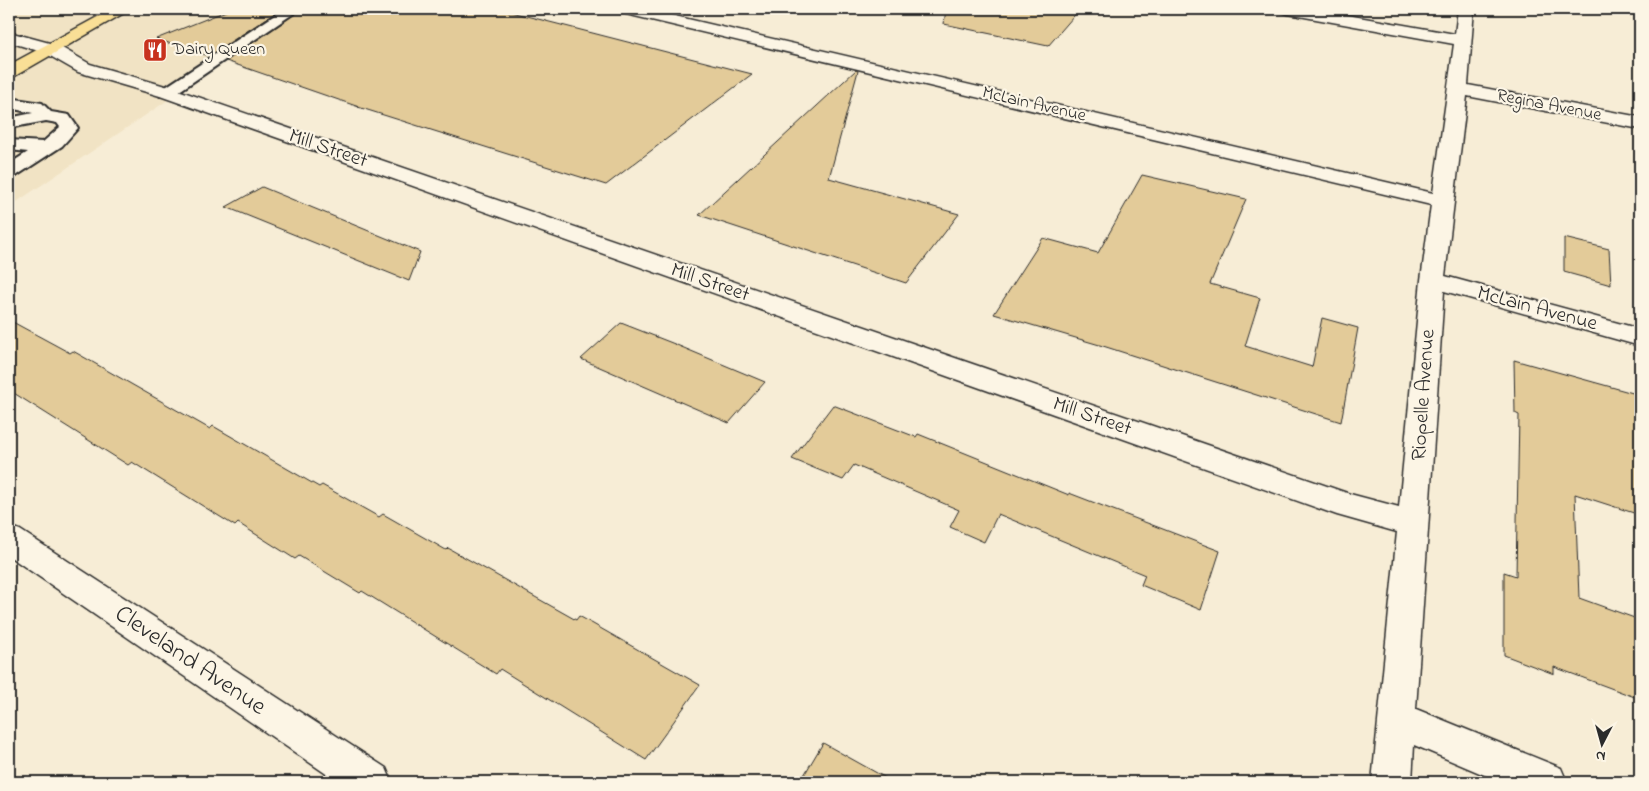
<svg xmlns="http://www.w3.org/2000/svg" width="1649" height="791" viewBox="0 0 1649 791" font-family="'Indie Flower',sans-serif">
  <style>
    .built { fill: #f1e3c4 }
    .building { fill: #e3cb99; stroke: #2b2b2b }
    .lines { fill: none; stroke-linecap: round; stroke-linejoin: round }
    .service-casing { stroke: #2b2b2b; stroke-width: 4 }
    .minor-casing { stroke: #2b2b2b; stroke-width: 3 }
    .primary-casing { stroke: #2b2b2b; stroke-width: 3 }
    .service { fill: #fcf5e5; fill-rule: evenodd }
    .minor { fill: #fcf5e5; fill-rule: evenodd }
    .primary { fill: #f9df96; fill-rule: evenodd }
    .labels { text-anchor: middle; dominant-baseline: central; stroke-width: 4.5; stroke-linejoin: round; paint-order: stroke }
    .far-poi-label { font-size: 18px; fill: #2b2b2b; stroke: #fcf5e5; text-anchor: start }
    .far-street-label { font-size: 18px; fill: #2b2b2b; stroke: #fcf5e5 }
    .street-label { font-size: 21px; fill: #2b2b2b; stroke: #fcf5e5 }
    .near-street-label { font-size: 25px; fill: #2b2b2b; stroke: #fcf5e5 }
  </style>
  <rect width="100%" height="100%" fill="#f7edd6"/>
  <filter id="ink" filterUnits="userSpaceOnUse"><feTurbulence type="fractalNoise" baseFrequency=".02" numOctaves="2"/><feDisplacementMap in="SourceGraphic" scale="10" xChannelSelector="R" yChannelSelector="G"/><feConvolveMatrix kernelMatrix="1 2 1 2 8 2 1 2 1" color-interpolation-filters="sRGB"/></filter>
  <g filter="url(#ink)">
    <!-- built -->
    <path class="built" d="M9,9H293L190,77L174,96L9,207Z"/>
    <!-- building -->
    <g class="building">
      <path d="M231,9H281L209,56L156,39Z"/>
      <path d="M302,9H499L752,74L606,185L358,107H359L226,61Z"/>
      <path d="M946,9H1080L1048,46L944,24Z"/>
      <path d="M856,70L858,71L829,178L959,214L906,283L699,215Z"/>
      <path d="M1142,175L1246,199L1210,284L1260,298L1245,346L1312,367L1322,318L1358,328L1341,422L1103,346L994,314L1043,238L1098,253Z"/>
      <path d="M262,187L420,252L409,281L226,207Z"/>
      <path d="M1564,238L1609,249L1611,285L1564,272Z"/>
      <path d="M9,320L70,353L73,351L210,429L213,426L319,487L322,485L379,517L383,514L446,550L448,548L576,620L579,616L700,685L646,760L500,669L496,674L362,591L360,593L299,556L295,559L238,523L235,526L132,462L128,465L9,390Z"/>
      <path d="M621,323L672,343L765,382L729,423L581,359Z"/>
      <path d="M1514,360L1640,395V515L1575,494L1579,598L1640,620V699L1554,667V674L1504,655V572L1516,576L1519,415L1515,413Z"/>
      <path d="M833,405L916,437L918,434L1069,495V493L1220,551L1201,610L1141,585L1145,575L998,514L984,542L950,527L959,510L854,465L843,480L792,459Z"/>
      <path d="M823,743L893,782H800Z"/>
    </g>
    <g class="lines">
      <defs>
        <g id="service">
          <path d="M284,9H300L172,96H160L158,92Z"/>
          <path d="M9,98L42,103L51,112L69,115L78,128L62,146L16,176L9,178V164L28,152L9,150V140L43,142L60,127L57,123L46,121L9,128V118L33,113L9,108Z"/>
        </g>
        <g id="minor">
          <path d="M618,9H645L1433,193L1454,44L1288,14L1282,12L1280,9H1313L1455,34L1458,9H1474L1468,85L1640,117V129L1467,96L1445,276L1640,329V346L1444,291L1416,709L1561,768L1567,782H1501L1414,745L1412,782H1372L1397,532L1337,515L160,96L78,72L45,53L9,42V32L57,45L90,64L172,88L1350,494L1399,507L1421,280L1431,205L626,14Z"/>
          <path d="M9,526L20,530L386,768L392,782H338L9,556Z"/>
        </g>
        <path id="primary" d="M112,9H131L15,76L9,77V65Z"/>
      </defs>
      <!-- service casing -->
      <use href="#service" class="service-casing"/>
      <!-- minor casing -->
      <use href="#minor" class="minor-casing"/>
      <!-- primary casing -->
      <use href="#primary" class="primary-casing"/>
      <!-- service -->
      <use href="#service" class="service"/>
      <!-- minor -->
      <use href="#minor" class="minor"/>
      <!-- primary -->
      <use href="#primary" class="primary"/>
    </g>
  </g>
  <!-- icons -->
  <defs>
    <symbol id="restaurant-square" viewBox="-11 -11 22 22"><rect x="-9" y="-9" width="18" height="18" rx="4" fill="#c8321e" stroke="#fcf5e5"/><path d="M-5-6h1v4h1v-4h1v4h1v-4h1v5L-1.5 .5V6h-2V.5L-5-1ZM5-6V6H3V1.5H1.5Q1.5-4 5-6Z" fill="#fff"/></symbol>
  </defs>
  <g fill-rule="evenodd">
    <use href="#restaurant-square" x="141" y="36" width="28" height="28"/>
  </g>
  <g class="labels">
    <!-- far-poi labels -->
    <g class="far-poi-label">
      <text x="172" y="50">Dairy Queen</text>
    </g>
    <!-- far-street labels -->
    <g class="far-street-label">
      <text transform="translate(1034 105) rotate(13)">McLain Avenue</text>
      <text transform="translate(1549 106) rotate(11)">Regina Avenue</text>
    </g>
    <!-- street labels -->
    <g class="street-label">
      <text transform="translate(328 149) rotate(19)">Mill Street</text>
      <text transform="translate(710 283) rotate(19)">Mill Street</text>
      <text transform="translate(1537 309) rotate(15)">McLain Avenue</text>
      <text transform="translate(1424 395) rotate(-86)">Riopelle Avenue</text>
      <text transform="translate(1092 417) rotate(19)">Mill Street</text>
    </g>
    <!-- near-street labels -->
    <g class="near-street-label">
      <text transform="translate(190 661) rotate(34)">Cleveland Avenue</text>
    </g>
  </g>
  <!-- margin -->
  <rect width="1649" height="791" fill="none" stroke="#fcf5e5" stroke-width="30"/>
  <rect x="15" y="15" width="1619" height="761" fill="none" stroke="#2b2b2b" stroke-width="2" filter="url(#ink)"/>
  <!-- north arrow -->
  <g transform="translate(1602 744) rotate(186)" stroke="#fcf5e5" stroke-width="4" paint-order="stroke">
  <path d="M0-4L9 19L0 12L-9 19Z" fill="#2b2b2b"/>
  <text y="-8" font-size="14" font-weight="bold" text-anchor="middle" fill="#2b2b2b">N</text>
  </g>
</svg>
